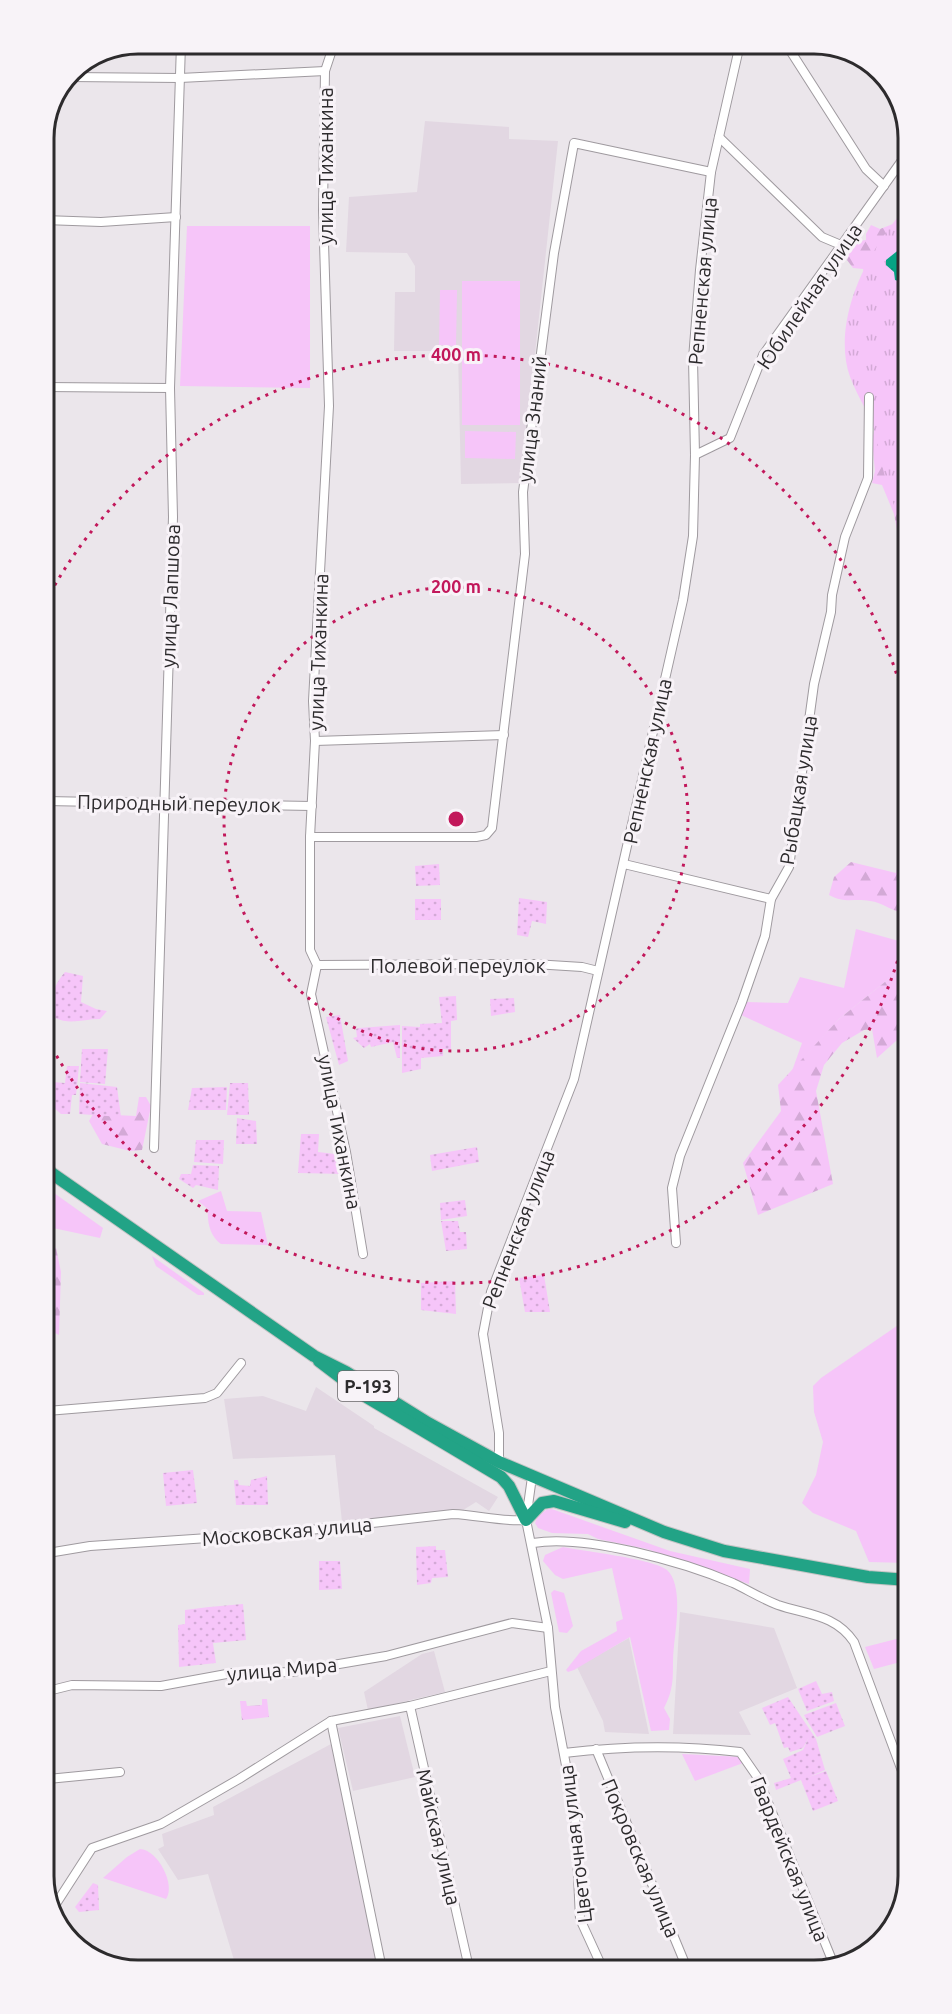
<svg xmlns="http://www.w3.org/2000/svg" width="952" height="2014" viewBox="0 0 952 2014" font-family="Ubuntu,sans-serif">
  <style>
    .built { fill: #e2d7e2 }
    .grass { fill: #f6c5f9 }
    .forest { fill: url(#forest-firs) }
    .park { fill: url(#park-tufts) }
    .garden { fill: url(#garden-dots) }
    .water { fill: url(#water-ripples) }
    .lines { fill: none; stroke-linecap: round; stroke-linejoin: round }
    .minor-casing { stroke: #9f9a9f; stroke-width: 10 }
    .highway-casing { stroke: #c4c4c4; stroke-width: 14 }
    .minor { stroke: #fff; stroke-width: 8 }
    .highway { stroke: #22a386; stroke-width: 12 }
    .ring { fill: none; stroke: #c2185b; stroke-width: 3; stroke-dasharray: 3 6 }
    .labels { text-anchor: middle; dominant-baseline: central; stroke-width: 6; stroke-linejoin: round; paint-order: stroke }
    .shield { fill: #f8f3f8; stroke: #6a676a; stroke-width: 1.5 }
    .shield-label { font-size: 18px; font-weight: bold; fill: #2d2b2d }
    .street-label { font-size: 20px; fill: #2d2b2d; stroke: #f8f3f8 }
    .rim { fill: none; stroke: #2d2b2d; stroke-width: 3 }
    .centre { fill: #c2185b; stroke: #f8f3f8; stroke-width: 3 }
    .ring-label { font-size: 18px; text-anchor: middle; font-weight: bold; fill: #c2185b; stroke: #f8f3f8; stroke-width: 6; stroke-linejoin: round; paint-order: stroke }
  </style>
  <defs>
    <pattern id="forest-firs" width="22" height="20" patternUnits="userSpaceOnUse" patternTransform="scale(1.5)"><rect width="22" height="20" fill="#f6c5f9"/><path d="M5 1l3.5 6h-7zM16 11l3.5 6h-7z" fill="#d3a9d6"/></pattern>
    <pattern id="park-tufts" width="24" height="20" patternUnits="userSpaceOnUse" patternTransform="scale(1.5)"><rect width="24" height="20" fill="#f6c5f9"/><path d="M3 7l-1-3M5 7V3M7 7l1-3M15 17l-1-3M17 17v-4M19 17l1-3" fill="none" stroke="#d3a9d6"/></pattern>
    <pattern id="garden-dots" width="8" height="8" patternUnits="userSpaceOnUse" patternTransform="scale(1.5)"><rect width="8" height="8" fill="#f6c5f9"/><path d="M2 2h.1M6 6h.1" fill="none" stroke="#d3a9d6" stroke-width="1.8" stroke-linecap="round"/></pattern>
    <pattern id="water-ripples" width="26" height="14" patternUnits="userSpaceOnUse" patternTransform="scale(1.5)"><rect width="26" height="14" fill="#06a384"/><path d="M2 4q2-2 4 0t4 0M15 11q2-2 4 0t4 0" fill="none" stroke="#08856c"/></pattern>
  </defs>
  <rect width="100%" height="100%" fill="#ebe6eb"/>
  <!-- built -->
  <g class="built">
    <path d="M425,121L509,127V139L558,141L521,483L461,484L458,351H394L395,292H415V266L407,253L346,252L349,197L417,192Z"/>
    <path d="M316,1387L374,1426V1428L498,1497L489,1511L476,1502L460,1512L342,1522L335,1455L233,1459L224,1399L263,1396L306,1411Z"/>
    <path d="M680,1612L774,1628L797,1688L739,1712L751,1735L673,1734Z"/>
    <path d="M629,1638L649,1734L605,1732L603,1721L577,1667Z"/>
    <path d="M434,1651L445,1692L368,1710L364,1692L422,1654Z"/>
    <path d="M400,1716L415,1777L353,1791L338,1728Z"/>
    <path d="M331,1744L378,1969L237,1970L208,1874L178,1880L158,1849L164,1846L162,1834L214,1815L213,1807Z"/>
  </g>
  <!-- grass -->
  <g class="grass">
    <path d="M187,226H310V388L180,386Z"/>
    <rect x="462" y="281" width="58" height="144"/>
    <path d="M440,290H457L456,346L439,345Z"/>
    <path d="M465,431L516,432L515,459L465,458Z"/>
    <path d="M856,929L906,943V965L839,1019L792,1071L802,1043L741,1015L746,1002L788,1003L800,977L844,988Z"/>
    <path d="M47,1188L103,1228L100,1238L53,1228L47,1223Z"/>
    <path d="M221,1191L227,1211L261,1212L268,1245L221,1244C210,1236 207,1222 208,1209L198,1201Z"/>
    <path d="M152,1256L204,1293V1295H198L156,1266Z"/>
    <path d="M907,1319L908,1563L869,1562L856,1531L813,1513L802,1503L816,1475L823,1442L814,1412L813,1386L821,1378Z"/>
    <path d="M549,1508L670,1551L750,1569L749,1584L647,1549L598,1539L588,1534L552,1533L538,1528L535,1523L538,1516Z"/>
    <path d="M563,1547C583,1551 654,1559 667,1570C683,1584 676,1628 674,1646C671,1671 677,1683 664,1708L670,1719L669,1730L651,1731L630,1637L574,1670L568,1672L566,1670L581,1651L617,1631L616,1622L623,1619L612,1568L563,1579L555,1575L543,1561L545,1555Z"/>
    <path d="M554,1590L564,1593L573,1626L567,1633L559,1632L551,1593Z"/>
    <path d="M908,1636V1660L874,1669L865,1647Z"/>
    <path d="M682,1754L742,1757L743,1763L695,1781Z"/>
    <path d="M140,1849C158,1850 176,1885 166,1899L103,1878L127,1857Z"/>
  </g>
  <!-- forest -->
  <g class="forest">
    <path d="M898,222L865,278L863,269L853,268L847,260L851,248L857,241L866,240V234L871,225L880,229Z"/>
    <path d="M879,410L905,535L899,541L894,514L882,485L872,483L875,471L872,440Z"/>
    <path d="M904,840L906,914C893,912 882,902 870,901C853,898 846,904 829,895L834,877L851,862L896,873Z"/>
    <path d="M906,965V1032L877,1058L872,1029L864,1030L842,1043L824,1065L816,1091L833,1184L758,1215L743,1163L781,1111L778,1085L839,1019Z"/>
    <path d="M139,1097H146L151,1106L142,1150L130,1151L102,1144L89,1121L93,1114L136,1116Z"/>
    <path d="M47,1247L56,1248L61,1272L59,1335L47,1329Z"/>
    <path d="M262,1699H267L269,1717L242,1720L240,1701H246L247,1706L262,1705Z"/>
  </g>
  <!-- park -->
  <path class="park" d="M904,210L905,548C901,522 891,499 884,473C880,457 878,440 872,424C864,403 849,383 846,361C838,308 870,248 904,210Z"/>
  <!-- garden -->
  <g class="garden">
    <path d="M439,864L440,885L416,886L415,866Z"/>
    <path d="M519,898L547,902L546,924L532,921L528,937L517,935Z"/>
    <rect x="415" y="899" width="26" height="21"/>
    <path d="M65,972L83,976L81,1002L96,1009L107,1011L100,1019C84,1019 70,1025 55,1018C50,1000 52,987 65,972Z"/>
    <path d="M456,996L457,1020L451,1021V1050L443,1049V1056L421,1058V1069L402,1073V1026L420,1027V1024L442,1023L439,997Z"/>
    <path d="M514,998L515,1012L491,1016L490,999Z"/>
    <path d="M340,1015L348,1061L339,1065L326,1017Z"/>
    <path d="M400,1025V1058H397L393,1042L371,1047L370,1044L364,1048L353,1038L357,1037L356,1029L359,1028Z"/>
    <path d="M82,1049H108L105,1084L80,1082Z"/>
    <path d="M67,1066H79L76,1095H72L70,1114H61L46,1101L52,1082L65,1083Z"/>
    <path d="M80,1083L117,1087L121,1117L79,1114Z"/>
    <path d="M230,1083H248L249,1115H227Z"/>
    <path d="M227,1087L226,1110H188L192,1088Z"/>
    <path d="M237,1118L256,1121L257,1144H236Z"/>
    <path d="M301,1134H319L318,1152L335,1154L337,1161H342L345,1174L298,1173Z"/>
    <path d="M196,1140H224L223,1164L194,1162Z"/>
    <path d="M477,1147L479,1162L432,1171L430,1155Z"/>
    <path d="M193,1165L219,1166L218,1190L196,1185L193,1188L179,1179L181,1174H191Z"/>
    <path d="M465,1200L467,1216L441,1220L440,1203Z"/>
    <path d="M441,1221H458L460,1232H466L467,1249L446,1251Z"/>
    <path d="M544,1275L550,1312H525L519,1278Z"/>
    <path d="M455,1281L456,1314L421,1310V1283Z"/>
    <path d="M193,1470L197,1503L166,1506L163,1473Z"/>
    <path d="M267,1476L268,1505H236L234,1480H238L239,1485L250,1486L251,1480Z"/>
    <path d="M436,1546V1550H445L448,1577L432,1578L431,1583L417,1585L416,1547Z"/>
    <path d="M319,1561H340L342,1589L319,1590Z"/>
    <path d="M243,1604L246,1640L213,1643L216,1663L179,1667L178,1625L185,1624V1610L209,1607V1610V1607Z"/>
    <path d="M816,1681L822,1694L832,1692L834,1701L807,1711L798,1689Z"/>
    <path d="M788,1697L816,1739L825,1770L809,1777L826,1771L838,1801L813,1811L801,1780L776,1790L774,1783L791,1778L783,1759L803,1750L809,1737L803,1748L790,1752L788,1747L784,1748L775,1723L770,1725L762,1708Z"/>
    <path d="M836,1703L845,1726L817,1737L804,1715Z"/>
    <path d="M93,1883L98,1885L99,1910L79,1912L75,1907Z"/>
  </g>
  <!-- water -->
  <path class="water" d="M901,248L904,250V283L895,280L894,272L886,265V260Z"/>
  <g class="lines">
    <defs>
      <g id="minor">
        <path d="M334,44L325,71L323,210L329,406L313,701L315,741L310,837V950L317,965L311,994L346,1152L363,1254"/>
        <path d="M786,44L866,169L884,186"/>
        <path d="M69,77L180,78L325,71"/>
        <path d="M719,137L822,237L841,245"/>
        <path d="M44,220L101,222L176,217"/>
        <path d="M44,387L170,388"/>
        <path d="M695,455L730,438L763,355L903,159"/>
        <path d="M315,741L504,735"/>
        <path d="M46,801L312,806"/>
        <path d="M310,837H476L486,835L492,828L525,554L523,492L554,253L574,143L711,172"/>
        <path d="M624,864L771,899"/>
        <path d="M317,965L534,964L582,967L598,971"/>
        <path d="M154,1148L173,517L170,388L181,44"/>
        <path d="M676,1243L672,1188L680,1156L742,1002L765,936L771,899L789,867L814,684L831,612L832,595L845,537L868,478L869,397"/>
        <path d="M47,1411L205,1398L217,1393L241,1363"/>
        <path d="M499,1462V1433L483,1334L491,1292L574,1079L683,600L693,536L695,455L693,359L700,270L711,172L740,44"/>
        <path d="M532,1477L526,1520L548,1628L555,1707L575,1813L580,1919L602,1967"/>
        <path d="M533,1543C585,1534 684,1562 733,1583C748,1590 762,1599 778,1605C807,1615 835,1614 854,1642L908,1787"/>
        <path d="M48,1553L90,1546L283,1533L453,1514C478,1515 501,1522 526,1520"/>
        <path d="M48,1691L72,1685L161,1686L232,1673L292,1672L386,1656L512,1623L548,1628"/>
        <path d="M410,1706L469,1968"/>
        <path d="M596,1749L686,1966"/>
        <path d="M564,1753C621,1746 682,1745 740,1752L758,1778L834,1965"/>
        <path d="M48,1779L120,1772"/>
        <path d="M52,1910L92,1848L161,1824L239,1779L331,1721"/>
        <path d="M382,1969L331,1721L410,1706L551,1671"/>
      </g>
      <g id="highway">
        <path d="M47,1170L314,1356L346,1372L428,1423L499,1462L664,1532L724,1551L868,1577L908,1580"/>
        <path d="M319,1361L365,1396L501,1477L509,1486L526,1520L542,1503L554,1501L625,1522"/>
      </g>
    </defs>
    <!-- minor casing -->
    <use href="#minor" class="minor-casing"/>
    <!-- highway casing -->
    <use href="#highway" class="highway-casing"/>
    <!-- minor -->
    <use href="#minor" class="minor"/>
    <!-- highway -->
    <use href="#highway" class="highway"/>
  </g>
  <!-- distance rings -->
  <g class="ring">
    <circle cx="456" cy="819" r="232"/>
    <path d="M905 935A464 464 0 0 1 46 1037M46 601A464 464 0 0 1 904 699"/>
  </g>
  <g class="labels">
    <!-- shield labels -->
    <rect class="shield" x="338" y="1371" width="60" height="30" rx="4.5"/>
    <g class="shield-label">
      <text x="368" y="1386">Р-193</text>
    </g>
    <!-- street labels -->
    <g class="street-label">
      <text transform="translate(325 166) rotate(-90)">улица Тиханкина</text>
      <text transform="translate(702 281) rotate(-85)">Репненская улица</text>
      <text transform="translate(809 296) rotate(-56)">Юбилейная улица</text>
      <text transform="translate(532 419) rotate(-83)">улица Знаний</text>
      <text transform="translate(170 596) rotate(-88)">улица Лапшова</text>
      <text transform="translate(318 652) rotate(-88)">улица Тиханкина</text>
      <text transform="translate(647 761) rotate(-78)">Репненская улица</text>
      <text transform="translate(798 790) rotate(-81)">Рыбацкая улица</text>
      <text transform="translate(179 803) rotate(1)">Природный переулок</text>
      <text x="458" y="965">Полевой переулок</text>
      <text transform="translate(340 1132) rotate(79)">улица Тиханкина</text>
      <text transform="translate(518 1229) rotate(-69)">Репненская улица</text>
      <text transform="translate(287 1531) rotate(-5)">Московская улица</text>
      <text transform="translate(282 1669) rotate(-5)">улица Мира</text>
      <text transform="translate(439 1837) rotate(77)">Майская улица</text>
      <text transform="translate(575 1844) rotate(-97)">Цветочная улица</text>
      <text transform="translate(641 1858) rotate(67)">Покровская улица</text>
      <text transform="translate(790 1859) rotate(68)">Гвардейская улица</text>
    </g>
  </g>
  <!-- crop -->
  <path d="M0 0H952V2014H0ZM138 54H814A84 84 0 0 1 898 138V1876A84 84 0 0 1 814 1960H138A84 84 0 0 1 54 1876V138A84 84 0 0 1 138 54Z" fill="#f8f3f8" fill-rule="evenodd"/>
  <path class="rim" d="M138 54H814A84 84 0 0 1 898 138V1876A84 84 0 0 1 814 1960H138A84 84 0 0 1 54 1876V138A84 84 0 0 1 138 54Z"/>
  <circle cx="456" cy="819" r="9" class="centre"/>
  <g class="ring-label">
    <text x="456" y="361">400 m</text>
    <text x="456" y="593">200 m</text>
  </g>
</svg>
